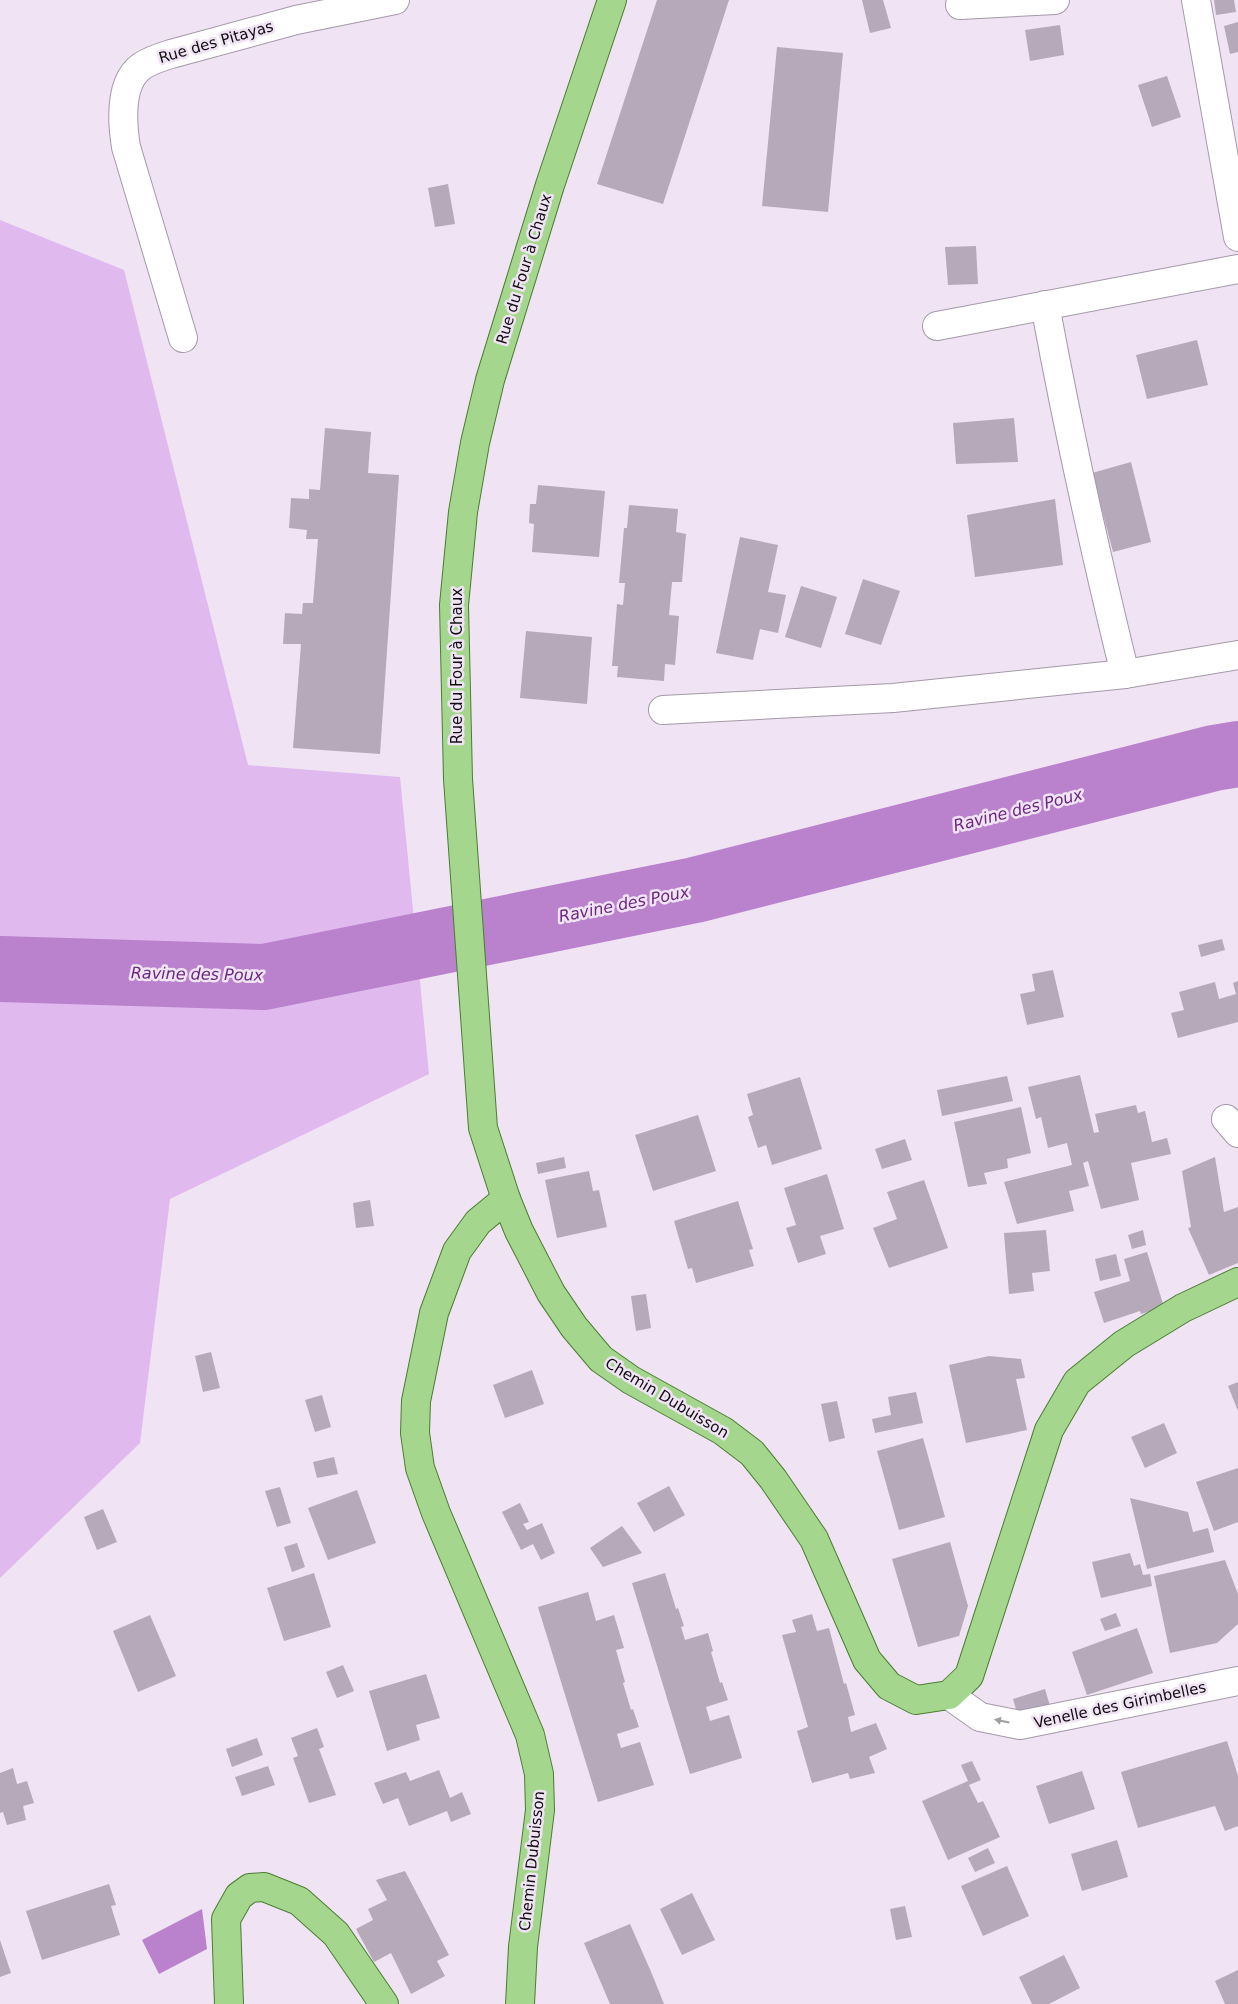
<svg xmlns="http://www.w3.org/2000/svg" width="1238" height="2004" viewBox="0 0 1238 2004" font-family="'DejaVu Sans',sans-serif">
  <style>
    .green { fill: #e0b9ee }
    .water { fill: #ba81cd }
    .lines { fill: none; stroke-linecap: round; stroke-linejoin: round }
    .river { stroke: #ba81cd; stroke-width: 66 }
    .building { fill: #b6aaba }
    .minor-casing { stroke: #a499a8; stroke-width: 30 }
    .major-casing { stroke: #4a7e31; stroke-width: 30 }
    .minor { stroke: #fff; stroke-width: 28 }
    .major { stroke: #a5d68e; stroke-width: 28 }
    .oneway { fill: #9f9ea0 }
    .labels { text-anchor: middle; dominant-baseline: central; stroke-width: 5; stroke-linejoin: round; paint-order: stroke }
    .street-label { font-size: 15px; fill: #100c12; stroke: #efe3f4 }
    .water-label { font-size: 16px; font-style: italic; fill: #6b2680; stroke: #efe3f4 }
  </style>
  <rect width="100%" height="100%" fill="#efe3f4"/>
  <!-- green -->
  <path class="green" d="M0,220L124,270L248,765L400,777L429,1074L170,1199L140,1443L0,1578Z"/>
  <!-- water -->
  <path class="water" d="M202,1909L207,1949L159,1974L142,1940Z"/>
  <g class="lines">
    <!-- river -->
    <path class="river" d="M0,969L264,977L695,890L1214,758L1238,754"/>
  </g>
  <!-- building -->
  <g class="building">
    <path d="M657,0H729L663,204L597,184Z"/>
    <path d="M862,0H883L891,28L870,33Z"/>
    <path d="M1214,0H1234L1236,12L1216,15Z"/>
    <path d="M1238,22V52L1230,54L1224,26Z"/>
    <path d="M1060,25L1064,55L1030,61L1025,30Z"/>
    <path d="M777,47L843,53L828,212L762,206Z"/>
    <path d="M1167,76L1181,117L1152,127L1138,85Z"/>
    <path d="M448,184L455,224L435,227L428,188Z"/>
    <path d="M976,246L978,284L948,285L945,247Z"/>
    <path d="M1197,340L1208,385L1147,399L1136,355Z"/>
    <path d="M1014,418L1018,462L956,464L953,423Z"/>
    <path d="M325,428L371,432L368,473L399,475L380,754L293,748L301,644H283L285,613L302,614L303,603H313L318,539H306L307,530L289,528L291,498L309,499V489L320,490Z"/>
    <path d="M1131,462L1151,542L1113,552L1092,473Z"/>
    <path d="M538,485L605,491L599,557L532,552L534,524L529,523L530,504H536Z"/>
    <path d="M1055,499L1063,565L975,577L967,515Z"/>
    <path d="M629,505L678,509L676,532L686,534L682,582H672L669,615L679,616L675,665L665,664L664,681L617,677L618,666H612L617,604L623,605L625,583H619L624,528H627Z"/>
    <path d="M740,537L778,545L768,592L786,595L778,633L760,629L753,660L716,653Z"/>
    <path d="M863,579L900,591L881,645L845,634Z"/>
    <path d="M801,586L837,597L821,648L785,637Z"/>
    <path d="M526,631L592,637L587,704L520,698Z"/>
    <path d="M1222,939L1225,950L1201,957L1198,945Z"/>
    <path d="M1053,970L1064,1017L1027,1025L1020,994L1035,991L1032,974Z"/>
    <path d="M1238,981V1022L1178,1038L1171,1013L1184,1010L1179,992L1215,982L1219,999L1236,994L1233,983Z"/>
    <path d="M1080,1075L1094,1133L1099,1132L1095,1114L1136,1105L1138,1113L1145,1111L1152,1142L1167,1138L1171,1154L1131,1163L1139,1200L1101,1209L1088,1161L1083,1163L1089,1186L1069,1191L1074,1211L1017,1224L1004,1182L1072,1165L1067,1143L1048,1148L1041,1117L1036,1119L1028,1087Z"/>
    <path d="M1007,1076L1013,1101L942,1116L937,1090Z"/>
    <path d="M800,1077L822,1149L772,1165L766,1145L758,1148L748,1117L753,1115L747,1094Z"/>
    <path d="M1021,1107L1031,1153L1007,1159L1008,1168L984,1173L987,1184L968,1187L954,1122Z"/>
    <path d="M698,1115L716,1171L653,1191L635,1135Z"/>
    <path d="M905,1139L912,1160L882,1169L875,1149Z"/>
    <path d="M564,1157L566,1168L538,1174L536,1163Z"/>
    <path d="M1215,1157L1224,1212L1238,1207V1263L1209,1275L1188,1228L1191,1227L1182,1171Z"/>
    <path d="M589,1171L593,1191L599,1190L607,1227L557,1238L545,1180Z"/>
    <path d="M827,1174L844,1229L820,1236L826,1254L798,1263L786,1228L796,1225L784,1188Z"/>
    <path d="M924,1180L948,1248L889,1268L873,1228L897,1219L887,1192Z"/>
    <path d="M370,1200L374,1226L356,1228L353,1203Z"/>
    <path d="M738,1201L753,1249L749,1250L754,1266L696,1283L692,1268L688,1269L674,1221Z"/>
    <path d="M1046,1230L1050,1271L1032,1273L1034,1291L1009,1294L1004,1233Z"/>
    <path d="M1143,1230L1146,1245L1132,1249L1128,1235Z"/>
    <path d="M1147,1252L1164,1307L1141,1314L1140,1311L1104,1323L1094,1292L1130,1281L1124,1259Z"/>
    <path d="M1116,1254L1121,1276L1100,1281L1095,1259Z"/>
    <path d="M646,1294L651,1328L636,1331L631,1296Z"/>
    <path d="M211,1352L220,1388L203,1392L195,1356Z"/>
    <path d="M989,1356L1021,1359L1025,1378L1016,1379L1027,1430L966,1443L949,1365Z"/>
    <path d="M532,1370L544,1404L505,1418L493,1385Z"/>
    <path d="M1238,1382V1411L1228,1386Z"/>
    <path d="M916,1392L923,1423L875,1433L872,1419L891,1415L888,1397Z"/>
    <path d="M322,1395L331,1427L315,1432L305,1400Z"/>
    <path d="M837,1401L845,1438L829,1442L821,1404Z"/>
    <path d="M1164,1423L1177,1453L1145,1468L1131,1437Z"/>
    <path d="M923,1438L945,1517L899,1530L877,1451Z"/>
    <path d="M334,1457L338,1474L317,1478L313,1462Z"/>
    <path d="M1238,1468V1522L1214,1531L1196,1482Z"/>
    <path d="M669,1486L685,1515L654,1532L637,1503Z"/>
    <path d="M280,1487L291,1523L277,1527L265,1491Z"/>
    <path d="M357,1490L376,1543L328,1560L308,1508Z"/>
    <path d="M1130,1498L1188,1512L1193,1532L1208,1528L1214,1552L1147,1569Z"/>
    <path d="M520,1503L529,1522L523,1524L527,1530L542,1523L555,1553L541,1560L533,1544L521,1550L502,1512Z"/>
    <path d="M103,1509L117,1542L97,1550L84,1517Z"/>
    <path d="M622,1526L642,1553L603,1567L590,1548Z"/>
    <path d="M950,1542L968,1606L959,1636L918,1647L892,1559Z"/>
    <path d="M297,1543L305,1567L292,1572L284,1547Z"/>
    <path d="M1130,1553L1134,1566L1140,1564L1143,1575L1150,1574L1152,1586L1101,1598L1092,1562Z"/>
    <path d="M1225,1560L1238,1594V1624L1217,1643L1170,1653L1154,1576Z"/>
    <path d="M314,1573L331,1627L284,1641L267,1588Z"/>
    <path d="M665,1573L676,1609L678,1608L684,1626L681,1627L685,1640L708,1633L713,1651L711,1652L720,1683L722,1682L728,1700L706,1707L710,1721L729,1715L742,1758L690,1774L632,1583Z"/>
    <path d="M588,1592L596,1621L614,1615L624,1648L616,1650L625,1682L623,1683L631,1710L633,1709L639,1727L617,1734L621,1748L640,1742L654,1785L598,1802L538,1607Z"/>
    <path d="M1116,1613L1121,1626L1105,1631L1100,1619Z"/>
    <path d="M812,1614L817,1631L829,1628L844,1684L846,1683L855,1715L848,1717L851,1732L876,1723L887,1749L869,1757L875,1773L850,1779L848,1773L812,1783L797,1731L808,1727L782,1635L796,1632L792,1620Z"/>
    <path d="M150,1615L176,1676L138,1692L113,1631Z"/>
    <path d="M1137,1628L1153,1673L1087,1695L1072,1652Z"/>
    <path d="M343,1665L354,1691L337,1698L326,1672Z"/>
    <path d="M426,1674L440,1718L416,1725L420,1740L387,1751L369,1691Z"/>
    <path d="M1045,1689L1050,1706L1018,1716L1013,1699Z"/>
    <path d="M317,1728L324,1747L319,1749L336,1795L309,1803L293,1758L298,1756L291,1738Z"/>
    <path d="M257,1738L263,1755L232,1767L226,1749Z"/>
    <path d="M1227,1741L1238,1776V1826L1225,1831L1215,1806L1138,1828L1121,1772Z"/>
    <path d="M972,1761L981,1780L969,1785L978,1803L983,1801L1000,1837L948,1860L922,1801L968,1781L961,1765Z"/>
    <path d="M268,1766L275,1785L242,1796L235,1777Z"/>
    <path d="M13,1768L17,1784L27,1781L34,1803L23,1806L26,1820L7,1825L3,1812L0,1813V1773Z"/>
    <path d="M439,1770L450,1798L462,1792L471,1814L451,1822L447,1811L409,1826L398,1798L383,1804L374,1783L406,1772L410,1781Z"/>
    <path d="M1082,1771L1095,1809L1049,1824L1036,1786Z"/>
    <path d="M1117,1840L1128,1877L1082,1891L1071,1854Z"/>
    <path d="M988,1848L995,1863L975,1872L968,1858Z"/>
    <path d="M1007,1866L1029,1916L983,1936L961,1886Z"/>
    <path d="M405,1871L449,1955L437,1961L445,1976L411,1994L391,1953L374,1962L356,1929L373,1920L368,1909L387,1900L376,1880Z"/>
    <path d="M109,1884L116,1905L111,1906L120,1935L42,1960L26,1911Z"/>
    <path d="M692,1893L715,1940L682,1955L660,1909Z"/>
    <path d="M905,1906L912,1937L896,1940L890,1909Z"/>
    <path d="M630,1924L652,1974L664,2004H610L584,1943Z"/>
    <path d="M0,1940L11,1973L0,1977Z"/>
    <path d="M1064,1955L1080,1988L1049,2004H1032L1019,1977Z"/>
    <path d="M1238,1970V2004H1225L1215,1981Z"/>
  </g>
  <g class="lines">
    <defs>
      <g id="minor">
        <path d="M1196,0L1238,237"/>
        <path d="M960,5L1055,0"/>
        <path d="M1045,305C1068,429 1095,552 1125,674"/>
        <path d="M937,326L1238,269"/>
        <path d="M183,338L126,147C122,122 119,82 142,66C151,60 161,57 171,54L296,20L395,0"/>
        <path d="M663,710L893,698L1125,674L1238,655"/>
        <path d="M1226,1119L1238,1133"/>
        <path d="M949,1695L980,1717L1020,1725L1238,1681"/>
      </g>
      <g id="major">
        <path d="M612,0L550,185L490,380L475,443L463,512L454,605L458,779L483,1128L506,1199L519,1231L551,1293L574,1327L601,1359L631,1380L723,1431L752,1453L773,1479L814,1539L867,1660L889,1686L916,1700L949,1695L969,1676L1049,1430L1077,1382L1124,1344L1183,1308L1238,1282"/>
        <path d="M506,1199L478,1222L457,1251L434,1313L416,1401L415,1433L420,1468L436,1513L530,1735L539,1774L540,1810L523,1947L520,2004"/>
        <path d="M229,2004L226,1919L239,1896L250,1888L264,1887L299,1901L336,1934L384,2004"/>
      </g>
    </defs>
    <!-- minor casing -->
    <use href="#minor" class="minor-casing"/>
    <!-- major casing -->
    <use href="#major" class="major-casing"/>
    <!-- minor -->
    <use href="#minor" class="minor"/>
    <!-- major -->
    <use href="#major" class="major"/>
  </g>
  <!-- one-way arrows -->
  <defs><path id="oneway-solid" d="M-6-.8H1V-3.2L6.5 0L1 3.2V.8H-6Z" transform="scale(1.25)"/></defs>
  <use class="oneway" href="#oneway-solid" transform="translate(1002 1721) rotate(-168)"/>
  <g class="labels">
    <!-- street labels -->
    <g class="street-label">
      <text transform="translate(216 42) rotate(-16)">Rue des Pitayas</text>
      <text transform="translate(524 269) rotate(-73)">Rue du Four à Chaux</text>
      <text transform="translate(457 666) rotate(-90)">Rue du Four à Chaux</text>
      <text transform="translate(667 1398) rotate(31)">Chemin Dubuisson</text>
      <text transform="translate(1120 1705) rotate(-12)">Venelle des Girimbelles</text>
      <text transform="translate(532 1861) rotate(-84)">Chemin Dubuisson</text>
    </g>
    <!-- water labels -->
    <g class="water-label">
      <text transform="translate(1018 810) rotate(-14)">Ravine des Poux</text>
      <text transform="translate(624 904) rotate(-11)">Ravine des Poux</text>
      <text transform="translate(197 974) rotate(1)">Ravine des Poux</text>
    </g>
  </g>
</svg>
